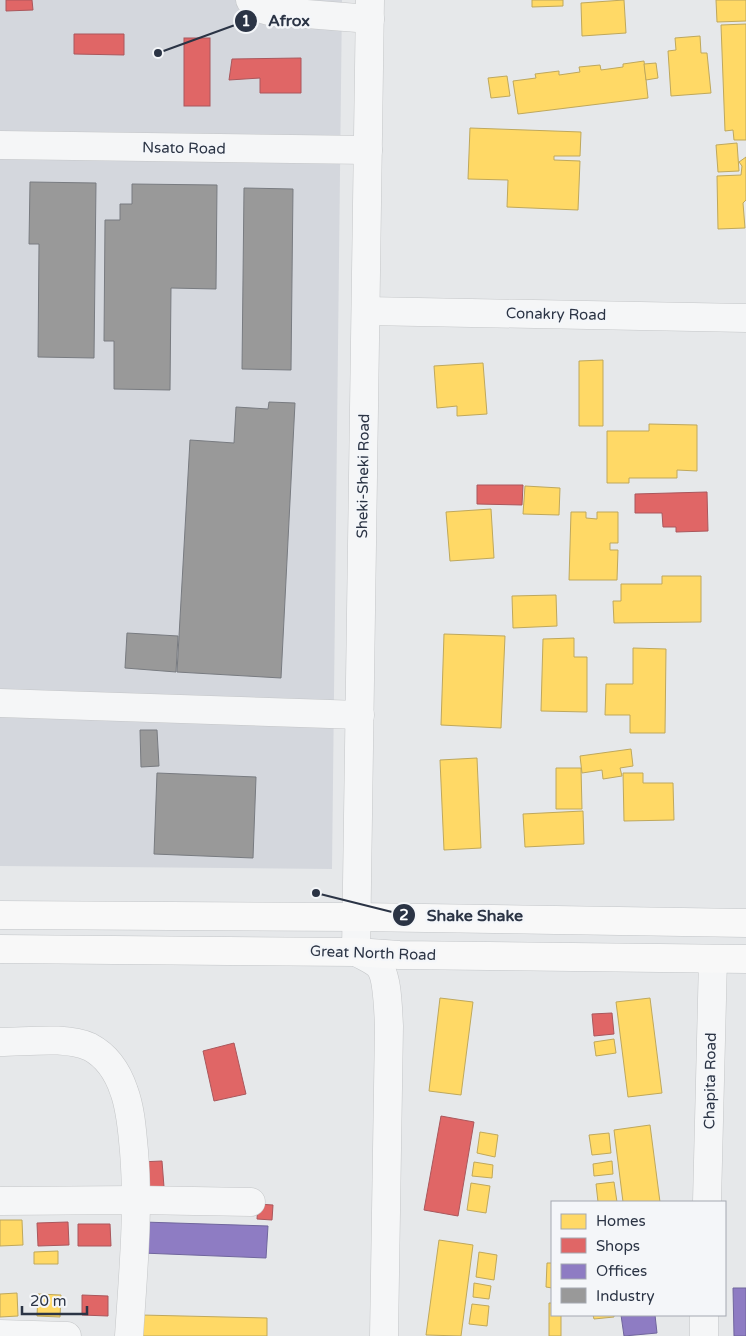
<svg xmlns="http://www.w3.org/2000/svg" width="746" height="1336" viewBox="0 0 746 1336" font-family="'Varela Round',sans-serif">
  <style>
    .built { fill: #d4d7dd }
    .homes { fill: #ffd966; stroke: #bfa85c }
    .shops { fill: #e06666; stroke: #aa575c }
    .offices { fill: #8e7cc3; stroke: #70669d }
    .industry { fill: #999; stroke: #787b80 }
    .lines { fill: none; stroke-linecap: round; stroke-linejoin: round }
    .minor-casing { stroke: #c4c6c8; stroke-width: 29 }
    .major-casing { stroke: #c2c5c8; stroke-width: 29 }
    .minor { stroke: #f5f6f7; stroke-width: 28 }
    .major { stroke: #f8f8f8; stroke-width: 28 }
    .labels { text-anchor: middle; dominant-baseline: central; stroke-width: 5; stroke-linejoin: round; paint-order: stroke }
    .street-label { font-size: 15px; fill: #2b3445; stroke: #f4f6f9 }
    .leader { fill: none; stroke: #2b3445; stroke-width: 2 }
    .callout-dot { fill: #2b3445; stroke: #f4f6f9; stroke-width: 2 }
    .mark-label { font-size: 15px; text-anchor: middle; font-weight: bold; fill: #fff }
    .callout-label { font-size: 16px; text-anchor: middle; font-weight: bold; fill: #2b3445; stroke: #f4f6f9; stroke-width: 5; stroke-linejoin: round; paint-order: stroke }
  </style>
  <rect width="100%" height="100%" fill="#e6e8ea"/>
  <!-- built -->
  <path class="built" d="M0,0H342L332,869L0,866Z"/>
  <!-- homes -->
  <g class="homes">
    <path d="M532,0H563V6L532,7Z"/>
    <path d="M624,0L626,33L582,36L581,3Z"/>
    <path d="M716,0H746V21L717,22Z"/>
    <path d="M746,24V140H734L733,130L725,131L721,25Z"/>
    <path d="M700,36L701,53H707L711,93L671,96L668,51L676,50L675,38Z"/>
    <path d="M644,61L648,98L518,114L513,81L536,78L535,74L559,71V75L580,72L579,67L600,65L601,70L623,67V64Z"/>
    <path d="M656,63L658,78L646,80L644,64Z"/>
    <path d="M507,76L510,96L491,98L488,78Z"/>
    <path d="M470,128L581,132L580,156H554V160L580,161L578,210L507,207L508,180L468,179Z"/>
    <path d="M737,143L739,171L718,172L716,145Z"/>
    <path d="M746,157V200L743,203L745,228L718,229L717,176L741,175L742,166L739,162Z"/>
    <path d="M603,360V426H579V361Z"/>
    <path d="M483,363L487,414L457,416V406L437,408L434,366Z"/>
    <path d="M649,424L697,425V471L677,470V478H629V483H607V431H649Z"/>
    <path d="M525,486L560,488L559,515L523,514Z"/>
    <path d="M491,509L494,558L450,561L446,512Z"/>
    <path d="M571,512H586V518L597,519V512H618V543H610V550H618L617,580H569Z"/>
    <path d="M662,576H701V622L614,623L613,601H621V584H662Z"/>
    <path d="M556,595L557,626L513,628L512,596Z"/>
    <path d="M444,634L505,636L501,728L441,725Z"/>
    <path d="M574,638V657H587V712L541,711L543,639Z"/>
    <path d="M633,648L666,649L665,733H630V715H605L606,684H633Z"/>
    <path d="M631,749L633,766L620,768L622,776L603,779L602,770L582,773L580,756Z"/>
    <path d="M477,758L481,848L444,850L440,760Z"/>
    <path d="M556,768H581L582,809H556Z"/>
    <path d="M623,773H643V783H673L674,820L624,821Z"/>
    <path d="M583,811L584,844L525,847L523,814Z"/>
    <path d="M440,998L473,1002L461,1095L429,1091Z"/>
    <path d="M650,998L662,1093L628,1097L616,1002Z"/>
    <path d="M614,1039L616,1053L596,1056L594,1042Z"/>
    <path d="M650,1125L660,1202H623L614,1130Z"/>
    <path d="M480,1132L498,1135L495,1157L477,1153Z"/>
    <path d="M609,1133L611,1153L592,1155L589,1135Z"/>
    <path d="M612,1161L613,1174L594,1176L593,1164Z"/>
    <path d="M474,1162L493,1165L492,1178L472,1176Z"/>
    <path d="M614,1182L617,1202H598L596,1184Z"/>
    <path d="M471,1183L490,1186L486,1213L467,1210Z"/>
    <path d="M0,1220H22L23,1245L0,1246Z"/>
    <path d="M439,1240L473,1245L461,1336L426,1335Z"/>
    <path d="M58,1251V1264H34V1252Z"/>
    <path d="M479,1252L497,1255L494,1280L476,1277Z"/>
    <path d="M547,1263H552V1288L546,1287Z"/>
    <path d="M474,1283L491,1286L489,1299L473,1297Z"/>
    <path d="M17,1293L18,1316L0,1317V1294Z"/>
    <path d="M38,1294L61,1295L60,1317L37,1316Z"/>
    <path d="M549,1303H552V1315H561V1336H549Z"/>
    <path d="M472,1304L489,1306L487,1326L469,1324Z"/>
    <path d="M141,1315L267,1318V1336H140Z"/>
    <path d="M593,1315H614V1317L594,1319Z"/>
  </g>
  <!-- shops -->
  <g class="shops">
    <path d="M6,0H32L33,10L6,11Z"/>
    <path d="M74,34H124V55L74,54Z"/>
    <rect x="184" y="38" width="26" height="68"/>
    <path d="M301,58V93H260V78L229,80L232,59Z"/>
    <path d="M477,485H523L522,505L477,504Z"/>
    <path d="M707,492L708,531L676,532V527H663L662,513H635V494Z"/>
    <path d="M612,1013L614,1034L594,1036L592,1014Z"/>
    <path d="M234,1043L246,1094L214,1101L203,1051Z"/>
    <path d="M441,1116L474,1122L458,1216L424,1210Z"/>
    <path d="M162,1161L164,1187L141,1189L139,1162Z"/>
    <path d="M258,1204L273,1205L272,1220L257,1219Z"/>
    <path d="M68,1222L69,1245L38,1246L37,1223Z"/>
    <path d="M78,1224H110L111,1246H78Z"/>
    <path d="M82,1295L108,1296V1316L82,1315Z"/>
  </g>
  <!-- offices -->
  <g class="offices">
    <path d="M143,1222L268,1226L266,1258L142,1253Z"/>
    <path d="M733,1288H746V1336H734Z"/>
    <path d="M621,1315H655L657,1333L624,1336Z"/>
  </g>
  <!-- industry -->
  <g class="industry">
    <path d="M30,182L96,183L94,358L38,357L39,244H29Z"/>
    <path d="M132,184L217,185L216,289L171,288L170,390L114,389V341H104L105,220H120V204H132Z"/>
    <path d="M244,188L293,189L291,370L242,369Z"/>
    <path d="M269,402L295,403L281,678L177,672L190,440L234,443L236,407L268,409Z"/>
    <path d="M127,633L178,636L176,672L125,668Z"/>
    <path d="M140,730H157L159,766L141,767Z"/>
    <path d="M157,773L256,777L253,858L154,854Z"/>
  </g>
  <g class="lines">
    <defs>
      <g id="minor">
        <path d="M250,0L255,7L269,11L370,19"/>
        <path d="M370,0L356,952C363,956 371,959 377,964C388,973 388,1011 389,1026L384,1336"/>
        <path d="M0,145L368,150"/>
        <path d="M366,311L746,318"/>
        <path d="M0,703L360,715"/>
        <path d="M0,1042C27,1042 66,1036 90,1047C107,1056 118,1073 124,1091C131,1110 132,1131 134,1151C139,1212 133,1274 129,1336"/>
        <path d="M0,1201L137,1200L251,1202"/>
        <path d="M707,1202L713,959"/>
        <path d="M0,1334L67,1336"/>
        <path d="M704,1336V1315"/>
      </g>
      <g id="major">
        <path d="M0,915L357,917L746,923"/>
        <path d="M0,949L356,952L399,955L746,959"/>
      </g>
    </defs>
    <!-- minor casing -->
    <use href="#minor" class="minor-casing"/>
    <!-- major casing -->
    <use href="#major" class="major-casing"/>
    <!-- minor -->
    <use href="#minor" class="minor"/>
    <!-- major -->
    <use href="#major" class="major"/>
  </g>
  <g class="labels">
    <!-- street labels -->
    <g class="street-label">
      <text transform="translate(184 148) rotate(1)">Nsato Road</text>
      <text transform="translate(556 314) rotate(1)">Conakry Road</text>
      <text transform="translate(363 476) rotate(-89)">Sheki-Sheki Road</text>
      <text transform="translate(373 953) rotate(2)">Great North Road</text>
      <text transform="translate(710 1081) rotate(-89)">Chapita Road</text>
    </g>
  </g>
  <!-- callouts -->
  <path class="leader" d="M158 53L246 21M316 893L404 915"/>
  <g class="callout-dot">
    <circle cx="158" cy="53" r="5"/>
    <circle cx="316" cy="893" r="5"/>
    <circle cx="246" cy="21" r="12"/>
    <circle cx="404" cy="915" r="12"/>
  </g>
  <g class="mark-label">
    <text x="246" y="26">1</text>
    <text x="404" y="920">2</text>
  </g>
  <g class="callout-label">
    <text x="289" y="26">Afrox</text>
    <text x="475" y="921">Shake Shake</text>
  </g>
  <!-- legend -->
  <rect x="551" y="1201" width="175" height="115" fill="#f4f6f9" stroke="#a4a8b1"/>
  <rect x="561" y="1214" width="25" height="15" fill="#ffd966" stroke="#a4a8b1"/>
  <text x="596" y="1226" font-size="15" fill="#2b3445">Homes</text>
  <rect x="561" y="1238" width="25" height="15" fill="#e06666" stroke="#a4a8b1"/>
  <text x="596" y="1251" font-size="15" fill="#2b3445">Shops</text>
  <rect x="561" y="1264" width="25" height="15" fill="#8e7cc3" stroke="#a4a8b1"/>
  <text x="596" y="1276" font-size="15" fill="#2b3445">Offices</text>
  <rect x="561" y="1288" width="25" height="15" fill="#999999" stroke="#a4a8b1"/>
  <text x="596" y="1301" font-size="15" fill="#2b3445">Industry</text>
  <!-- scale -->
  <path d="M22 1306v8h65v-8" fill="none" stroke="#2b3445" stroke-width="2.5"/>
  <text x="30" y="1306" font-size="15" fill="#2b3445" stroke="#f4f6f9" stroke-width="4" paint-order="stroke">20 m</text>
</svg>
